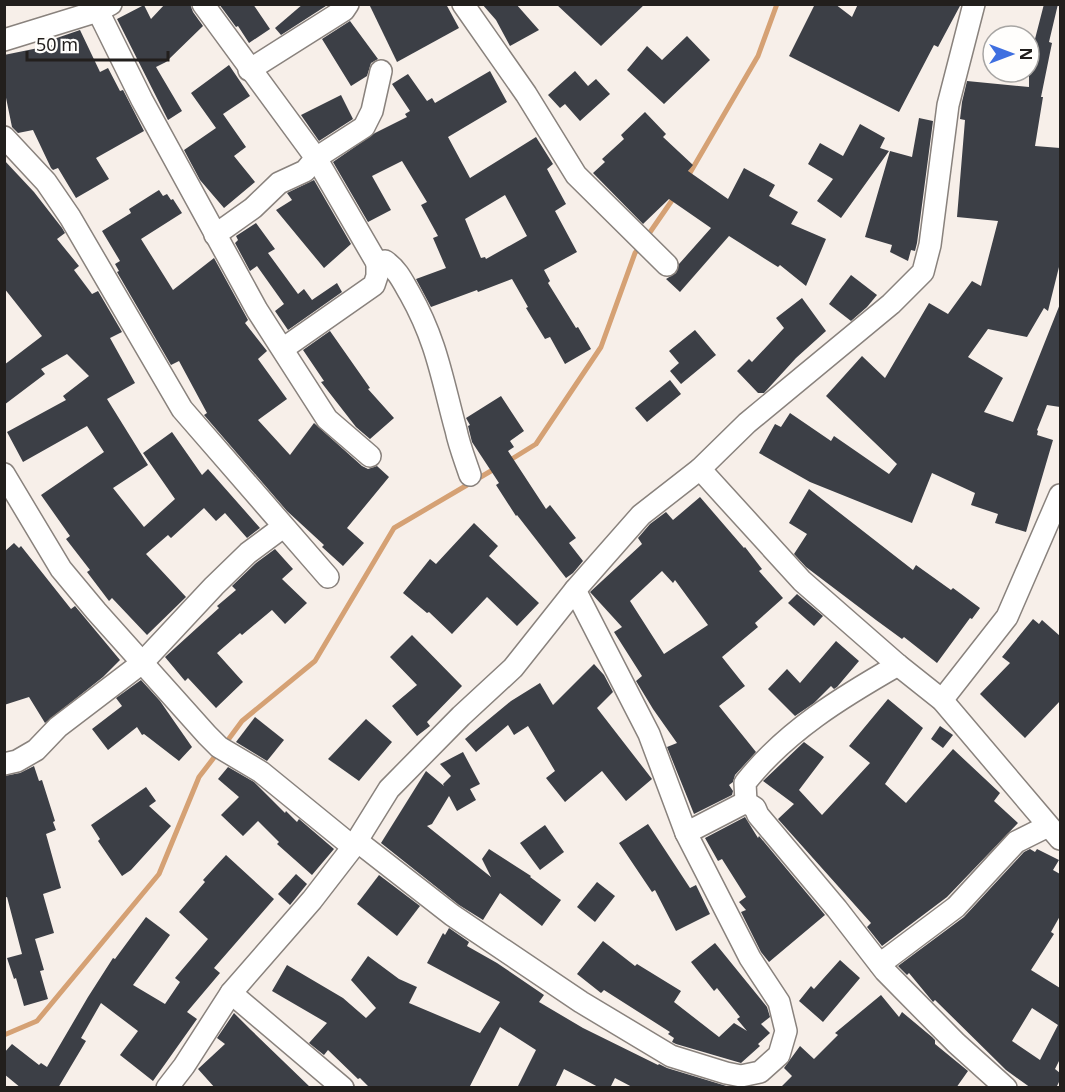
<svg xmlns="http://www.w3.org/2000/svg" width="1065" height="1092" viewBox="0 0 1065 1092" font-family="'Noto Sans',sans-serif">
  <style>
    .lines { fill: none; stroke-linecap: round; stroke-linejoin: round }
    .stream { stroke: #d5a174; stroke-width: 5 }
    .building { fill: #3c3f46; fill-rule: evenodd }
    .minor-casing { stroke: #89827d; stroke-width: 24 }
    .minor { stroke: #fff; stroke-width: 21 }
  </style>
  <rect width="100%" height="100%" fill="#f7efe9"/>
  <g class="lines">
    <!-- stream -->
    <g class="stream">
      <path d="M687,178L758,56L777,4"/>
      <path d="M646,238L675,196"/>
      <path d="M507,462L536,444L601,347L635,253L641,245"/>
      <path d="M225,744L242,721L315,661L394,528L496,468"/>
      <path d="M4,1035L37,1021L159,874L199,777L219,751"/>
    </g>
  </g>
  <!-- building -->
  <g class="building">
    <path d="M165,4H190L193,12L203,26L166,62L156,67L182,111L168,120L117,19L144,5L151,19Z"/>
    <path d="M219,4H253L270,29L249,43L238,26L236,27Z"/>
    <path d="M303,4H329L281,35L275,28Z"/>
    <path d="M369,4H446L459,28L397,62Z"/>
    <path d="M482,4H516L539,30L510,46L496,20Z"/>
    <path d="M556,4H645L601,46Z"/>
    <path d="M815,4H835L852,17L858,4H961L938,47L934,45L899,112L789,56Z"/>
    <path d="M1044,4H1058L1049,42L1052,43L1041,97H1043L1035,146L1060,148V263L1048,311L1044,308L1027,337L988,329L968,357L1003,378L984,412L1013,422L1060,304V407L1047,405L1037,430L1038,431L1037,435L1053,440L1026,532L995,523L998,514L971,505L975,493L932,473L912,523L810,482L759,453L775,424L781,427L790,413L831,441L834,436L889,474L897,464L826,396L862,356L885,378L929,303L948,314L972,281L981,286L998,221L957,217L965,120L960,119L962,102L967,81L1029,87V37L1035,39Z"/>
    <path d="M350,21L378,59L371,63L367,76L351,86L322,39Z"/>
    <path d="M80,30L100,72L108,68L120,91L123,90L144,131L96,158L109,179L76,198L58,168L53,170L51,168L33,130L18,133L12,127L4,88V55L53,45L51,40Z"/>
    <path d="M687,36L710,60L664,104L627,70L647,46L662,60Z"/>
    <path d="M229,65L250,96L223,114L246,147L234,156L255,182L224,208L200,180L184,150L216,128L191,93Z"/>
    <path d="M490,71L507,102L448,137L470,178L536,137L553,164L547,169L566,204L555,211L577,252L544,270L550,281L548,283L576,328L578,327L591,349L565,364L550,337L545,339L526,308L528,307L512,279L478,292L477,290L431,307L416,279L446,268L433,238L438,236L421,205L427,202L402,161L372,176L391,210L368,222L333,162L375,133L407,117L405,114L410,111L392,84L408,74L427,101L432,98L435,103ZM505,195L527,236L486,259L485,257L481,258L465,219Z"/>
    <path d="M575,71L588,86L596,79L610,94L580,121L565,104L560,108L548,95Z"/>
    <path d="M341,95L353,119L319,141L301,115Z"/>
    <path d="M645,112L666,134L663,137L693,165L688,171L728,199L744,168L775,185L769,196L798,212L791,224L826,239L806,286L780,265L778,267L729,236L680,292L666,279L676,273L679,264L711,228L669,199L643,224L593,173L605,162L602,159L624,139L621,135Z"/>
    <path d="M919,118L933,121L917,243L915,251L911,250L908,261L890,252L892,245L865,237L890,151L912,157Z"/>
    <path d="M860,124L885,138L880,148L889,151L841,218L817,201L833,179L808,164L820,143L843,156Z"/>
    <path d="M4,160L34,192L62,228L65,233L57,239L79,266L74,270L92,294L98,291L122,332L110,338L135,383L107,399L148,465L113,488L144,527L175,499L143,453L172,432L202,475L208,469L260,528L247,538L225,513L216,521L204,508L171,538L168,535L146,554L186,597L147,635L112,598L109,601L87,572L90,570L66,539L70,536L41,495L104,452L87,426L23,462L7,432L66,400L63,396L89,376L67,354L41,369L45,374L4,405V365L42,336L4,288Z"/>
    <path d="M314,180L351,244L324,268L276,210L292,200L287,193Z"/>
    <path d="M159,190L163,196L167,194L171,200L173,199L182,213L141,239L173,290L214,258L248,320L245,323L267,351L258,359L287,399L258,420L290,455L314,423L362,466L368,469L377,466L389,477L347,528L364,543L343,566L322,547L324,545L287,511L204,415L207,413L179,361L171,365L117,272L119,271L115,264L120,261L102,231L131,213L129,209Z"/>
    <path d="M256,223L275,249L268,253L298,294L304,289L312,300L337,283L342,292L288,330L275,311L284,304L257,266L250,271L235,243L238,240L236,236Z"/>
    <path d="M851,275L877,295L867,307L851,321L829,304Z"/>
    <path d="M802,298L826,331L796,358L764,393H758L737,371L749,359L752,362L784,328L776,318Z"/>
    <path d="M695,330L716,355L681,384L670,371L679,363L669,351Z"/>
    <path d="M330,331L370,388L368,389L394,418L370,439L356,427L321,382L324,381L303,350Z"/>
    <path d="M670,380L681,394L647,422L635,408Z"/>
    <path d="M501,396L524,431L510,441L514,447L508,451L546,509L550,505L576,538L569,543L583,561L573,573L566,578L517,515L516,516L496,485L499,483L472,442L468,426L470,425L466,418Z"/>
    <path d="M809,489L913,570L916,565L951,590L953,588L980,608L972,619L970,618L937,663L904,637L902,639L876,620L806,567L794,554L807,534L789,523Z"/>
    <path d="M700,497L744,548L745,547L762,569L759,571L783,598L755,623L758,627L722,657L745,686L719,706L756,752L735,775L733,782L729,785L733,791L732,795L694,814L667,747L677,743L653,709L636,681L642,676L614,632L622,627L590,592L642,544L638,538L650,524L666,512L673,520ZM662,571L673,583L675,580L708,625L664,654L630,601Z"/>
    <path d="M474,523L498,546L489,556L539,603L517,626L487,597L452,634L429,612L427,613L403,593L430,559L436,564Z"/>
    <path d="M14,543L19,548L21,546L71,609L75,606L120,660L103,677L45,723L29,697L4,705V552Z"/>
    <path d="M275,549L293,569L282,579L307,603L285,624L272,610L242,635L240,633L217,653L243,682L216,708L188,678L185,681L165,657L219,608L217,606L236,590L232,586L256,563Z"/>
    <path d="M797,594L823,616L814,626L788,603Z"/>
    <path d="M1033,619L1039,624L1042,620L1060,636V701L1025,738L980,694L1010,663L1002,657Z"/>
    <path d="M412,635L462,686L427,722L430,726L417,736L392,706L417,685L390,657Z"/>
    <path d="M836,641L859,661L837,687L834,689L831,686L814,703L795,716L768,689L787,669L800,683Z"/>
    <path d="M594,664L604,675L613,692L597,708L652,779L626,801L602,771L565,802L546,778L555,771L528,726L514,735L508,725L476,752L465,739L511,701L540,683L553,705Z"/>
    <path d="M141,680L160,701L192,747L179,761L144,734L142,735L137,727L108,750L92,729L122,706L116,698Z"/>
    <path d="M888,699L923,728L885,784L906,803L953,749L1000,793L994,801L1018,823L947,897L882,946L867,927L871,923L778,819L794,804L763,781L804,742L824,757L799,790L822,815L870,763L849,746Z"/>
    <path d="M255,717L284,740L267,761L236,742Z"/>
    <path d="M366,719L392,742L359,781L328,759Z"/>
    <path d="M940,726L953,735L943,748L931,739Z"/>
    <path d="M463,752L480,784L470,789L476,800L457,811L449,796L432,824L427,826L491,877L482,859L489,849L531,876L530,877L561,900L542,926L500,893L483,920L459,905L381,843L426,771L444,786L443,784L451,776L440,764Z"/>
    <path d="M34,766L39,781L42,780L55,821L53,822L56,830L46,834L61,888L43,894L54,933L35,939L44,970L40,971L48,999L24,1006L16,978L14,979L7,958L22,954L7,897L4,898V776L20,773Z"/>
    <path d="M228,767L254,782L285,813L286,811L297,822L299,819L334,849L312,875L277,844L279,842L258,821L243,836L221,815L239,797L218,779Z"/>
    <path d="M146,787L156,801L149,806L171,826L131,870L122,876L98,841L100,839L91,825Z"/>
    <path d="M745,817L758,838L759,836L825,915L769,962L761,952L741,912L746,910L739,902L746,897L722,859L718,861L705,838Z"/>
    <path d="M648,824L690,888L696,885L710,914L676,931L655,890L652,892L619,843Z"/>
    <path d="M545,825L564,852L540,870L520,843Z"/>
    <path d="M1030,849L1035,852L1037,849L1059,860L1053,870L1060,874V916L1051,932L1054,934L1031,970L1060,988V1059L1055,1069L1060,1073V1080L1056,1088H1031L1006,1070L935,1000L933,1002L909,973L907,975L898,966L964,917L1024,852ZM1032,1008L1058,1025L1040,1060L1012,1041Z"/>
    <path d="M226,855L274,899L214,968L220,973L187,1012L197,1019L153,1081L120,1055L138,1031L101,1003L81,1038L86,1041L58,1088H21L4,1074V1053L12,1044L39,1065L41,1063L47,1067L88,997L113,958L115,959L146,917L170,935L133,985L165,1004L180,982L175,978L208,939L179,912L205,882L203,880Z"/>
    <path d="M296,874L307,884L290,905L278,894Z"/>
    <path d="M379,875L420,906L397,936L357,904Z"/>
    <path d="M597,882L615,896L595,922L577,907Z"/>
    <path d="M449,928L469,942L467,946L497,963L544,995L539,1002L583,1028L658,1065L659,1064L667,1068L733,1088H634L615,1078L610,1088H600L564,1069L555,1088H517L536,1050L500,1027L469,1088H370L360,1078L358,1079L328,1050L324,1055L309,1043L327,1023L272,991L287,965L343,998L366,1018L376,1008L351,980L368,956L399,979L417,987L409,1003L480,1033L500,1002L427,963L443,933L445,935Z"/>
    <path d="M603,941L635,966L637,964L681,991L674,1002L719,1037L734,1023L747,1031L737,1019L740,1017L717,988L714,991L691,962L715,943L767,1007L770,1017L761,1024L770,1033L758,1044L760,1046L741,1063L676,1044L672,1042L674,1038L668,1034L670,1032L604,990L601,993L577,974Z"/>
    <path d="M840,960L860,978L823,1022L799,1001L811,986L814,989Z"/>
    <path d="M881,995L899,1017L902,1012L932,1037L935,1040V1044L968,1071L956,1088H780L792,1076L784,1068L800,1046L814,1059L838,1035L835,1033Z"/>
    <path d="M234,1013L251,1030L311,1088H215L198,1069L225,1044L217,1038Z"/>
  </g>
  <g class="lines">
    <defs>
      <g id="minor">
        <path d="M203,4L316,158L377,263L385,261C398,270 403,282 410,294C437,342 442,379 456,430C459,445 465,460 470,475"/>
        <path d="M463,4L526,94L576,175L667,265"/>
        <path d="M98,11L142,100L257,310L327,419L370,456"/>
        <path d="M4,40L98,11L111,4"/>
        <path d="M249,70L344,10L348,4"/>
        <path d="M4,137L46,182L70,217L182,409L328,577"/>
        <path d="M215,235L253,208L279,183L305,171L316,158L364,127L372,111L381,71"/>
        <path d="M284,348L374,285L377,276V263"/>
        <path d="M700,469L802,581L898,665L942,700L1060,839"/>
        <path d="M4,474L61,569L96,611L207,735L219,747L261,772L353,847"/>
        <path d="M898,665C842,697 786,731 745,783L746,802L755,808L758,815L837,909L885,971L956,1043L1006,1088"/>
        <path d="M942,700L1007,617L1060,495"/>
        <path d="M4,764L17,761L36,750L58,727L142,663L214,586L248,553L283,527"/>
        <path d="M686,833L746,802"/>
        <path d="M357,841L452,915L581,1002L671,1056L726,1073L741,1076L760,1072L779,1055L786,1031L779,1002L750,958L686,833L649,734L575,590"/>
        <path d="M880,964L956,907L1016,842L1048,826"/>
        <path d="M231,993L343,1088"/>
        <path d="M167,1088L184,1066L231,993L312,900L353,847L389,789L461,716L513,668L575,590L641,515L700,469L747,423L891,304L923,272L930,245L948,105L974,4"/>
      </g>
    </defs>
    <!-- minor casing -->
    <use href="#minor" class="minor-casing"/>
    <!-- minor -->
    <use href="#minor" class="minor"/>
  </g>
  <!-- border -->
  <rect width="1065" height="1092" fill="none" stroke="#221f1d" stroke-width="12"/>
  <!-- north arrow -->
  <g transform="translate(1011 54) rotate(90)"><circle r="28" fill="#fffefc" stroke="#a7a5a3" stroke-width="1.5"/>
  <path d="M0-4.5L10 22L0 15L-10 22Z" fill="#3f6fe0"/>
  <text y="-9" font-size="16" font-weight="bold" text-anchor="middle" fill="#221f1d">N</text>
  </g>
  <!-- scale -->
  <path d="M27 51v9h141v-9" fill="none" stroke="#221f1d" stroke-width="3"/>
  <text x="36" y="51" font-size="18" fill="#221f1d" stroke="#fffefc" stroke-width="4.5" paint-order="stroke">50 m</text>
</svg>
